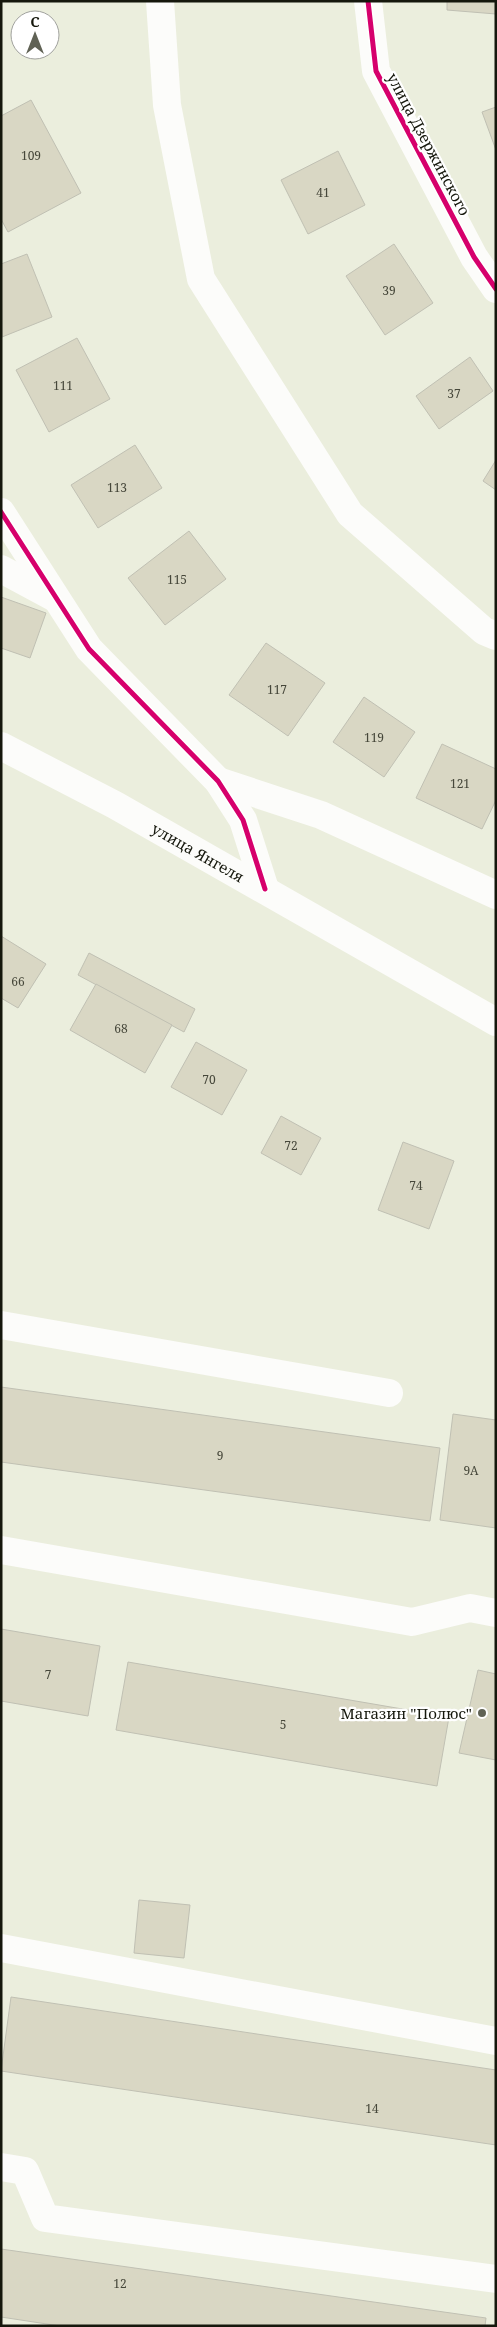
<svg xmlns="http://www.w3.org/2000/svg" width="497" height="2327" viewBox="0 0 497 2327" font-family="'Noto Serif',serif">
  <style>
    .building { fill: #d9d7c4; stroke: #c0c0b3 }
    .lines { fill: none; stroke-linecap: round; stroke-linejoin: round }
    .minor { stroke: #fcfcfa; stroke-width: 28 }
    .major { stroke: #fcfcfa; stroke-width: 28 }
    .cycleway-casing { stroke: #fff; stroke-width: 8 }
    .cycleway { stroke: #d6006c; stroke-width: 5 }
    .poi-dot { fill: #606255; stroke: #fff; stroke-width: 2 }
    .labels { text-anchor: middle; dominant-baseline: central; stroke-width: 4.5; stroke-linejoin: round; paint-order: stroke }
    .number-label { font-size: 12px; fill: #46473a }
    .street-label { font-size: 15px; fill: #15170c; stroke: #fff }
    .poi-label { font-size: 15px; fill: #15170c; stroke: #fff; text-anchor: end }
  </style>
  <rect width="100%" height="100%" fill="#ebeedd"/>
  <!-- building -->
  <g class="building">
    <path d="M447,1H496V14L447,10Z"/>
    <path d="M31,100L81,193L8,232L1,219V116Z"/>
    <path d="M496,107V150L482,112Z"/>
    <path d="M338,151L365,205L308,234L281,180Z"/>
    <path d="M394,244L433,303L385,335L346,276Z"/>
    <path d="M27,254L52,317L2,337L1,264Z"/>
    <path d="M77,338L110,399L49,432L16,370Z"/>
    <path d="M470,357L493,391L439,429L416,396Z"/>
    <path d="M135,445L162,488L98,528L71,485Z"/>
    <path d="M496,460V490L483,481Z"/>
    <path d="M189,531L226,579L165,625L128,578Z"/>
    <path d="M1,597L46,613L30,658L1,648Z"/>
    <path d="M266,643L325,683L288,736L229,695Z"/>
    <path d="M364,697L415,732L384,777L333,742Z"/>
    <path d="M442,744L496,769V800L482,829L416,798Z"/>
    <path d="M1,936L46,964L18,1008L1,998Z"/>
    <path d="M89,953L195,1009L184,1032L78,975Z"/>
    <path d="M96,984L172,1025L145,1073L70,1030Z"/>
    <path d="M196,1042L247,1070L222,1115L171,1087Z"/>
    <path d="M281,1116L321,1138L301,1175L261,1153Z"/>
    <path d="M403,1142L454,1161L429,1229L378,1210Z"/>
    <path d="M1,1387L440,1448L430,1521L1,1462Z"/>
    <path d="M453,1414L496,1420V1528L440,1520Z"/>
    <path d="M1,1629L100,1646L88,1716L1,1701Z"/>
    <path d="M128,1662L449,1717L437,1786L116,1730Z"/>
    <path d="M478,1670L496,1674V1760L459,1753Z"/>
    <path d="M139,1900L190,1905L184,1958L134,1953Z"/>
    <path d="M11,1997L496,2070V2145L1,2071Z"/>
    <path d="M1,2249L486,2318L485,2326H60L1,2317Z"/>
  </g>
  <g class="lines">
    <!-- minor -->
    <g class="minor">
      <path d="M160,1L167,105L201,279L350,514L484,631L496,636"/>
      <path d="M368,1L376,71L474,257L496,289"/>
      <path d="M1,512L89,649L218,781L243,820L265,889"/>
      <path d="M1,569L55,598"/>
      <path d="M218,781L321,815L496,895"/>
      <path d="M1,1325L389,1393"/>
      <path d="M1,1550L412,1622L470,1608L496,1613"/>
      <path d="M1,1948L496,2041"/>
      <path d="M1,2167L25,2171L45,2218L496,2279"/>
    </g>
    <!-- major -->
    <path class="major" id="s1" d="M1,746L115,805L496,1022"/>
    <defs>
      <g id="cycleway">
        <path d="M368,1L376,71L474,257L496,289"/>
        <path d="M1,512L89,649L218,781L243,820L265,889"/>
      </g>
    </defs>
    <!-- cycleway casing -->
    <use href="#cycleway" class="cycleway-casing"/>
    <!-- cycleway -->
    <use href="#cycleway" class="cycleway"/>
  </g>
  <!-- markers -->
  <circle class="poi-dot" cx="482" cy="1713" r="5"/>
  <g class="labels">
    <!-- number labels -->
    <g class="number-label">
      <text x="31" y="155">109</text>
      <text x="323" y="192">41</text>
      <text x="389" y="290">39</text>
      <text x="63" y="385">111</text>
      <text x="454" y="393">37</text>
      <text x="117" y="487">113</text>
      <text x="177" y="579">115</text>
      <text x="277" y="689">117</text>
      <text x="374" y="737">119</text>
      <text x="460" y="783">121</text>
      <text x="18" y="981">66</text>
      <text x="121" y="1028">68</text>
      <text x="209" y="1079">70</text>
      <text x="291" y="1145">72</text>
      <text x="416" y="1185">74</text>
      <text x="220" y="1455">9</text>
      <text x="471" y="1470">9А</text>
      <text x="48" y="1674">7</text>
      <text x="283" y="1724">5</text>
      <text x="372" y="2108">14</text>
      <text x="120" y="2283">12</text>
    </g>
    <!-- street labels -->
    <g class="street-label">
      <text transform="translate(429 144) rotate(62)">улица Дзержинского</text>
      <text stroke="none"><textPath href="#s1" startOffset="224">улица Янгеля</textPath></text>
    </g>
    <!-- poi labels -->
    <g class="poi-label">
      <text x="472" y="1713">Магазин "Полюс"</text>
    </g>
  </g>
  <!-- border -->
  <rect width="497" height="2327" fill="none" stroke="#15170c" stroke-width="5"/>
  <!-- north arrow -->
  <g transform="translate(35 35)"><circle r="24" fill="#ffffff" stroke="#a1a29e"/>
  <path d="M0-4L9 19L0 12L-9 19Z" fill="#606255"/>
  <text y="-8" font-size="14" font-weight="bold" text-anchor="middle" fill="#15170c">С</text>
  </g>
</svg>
